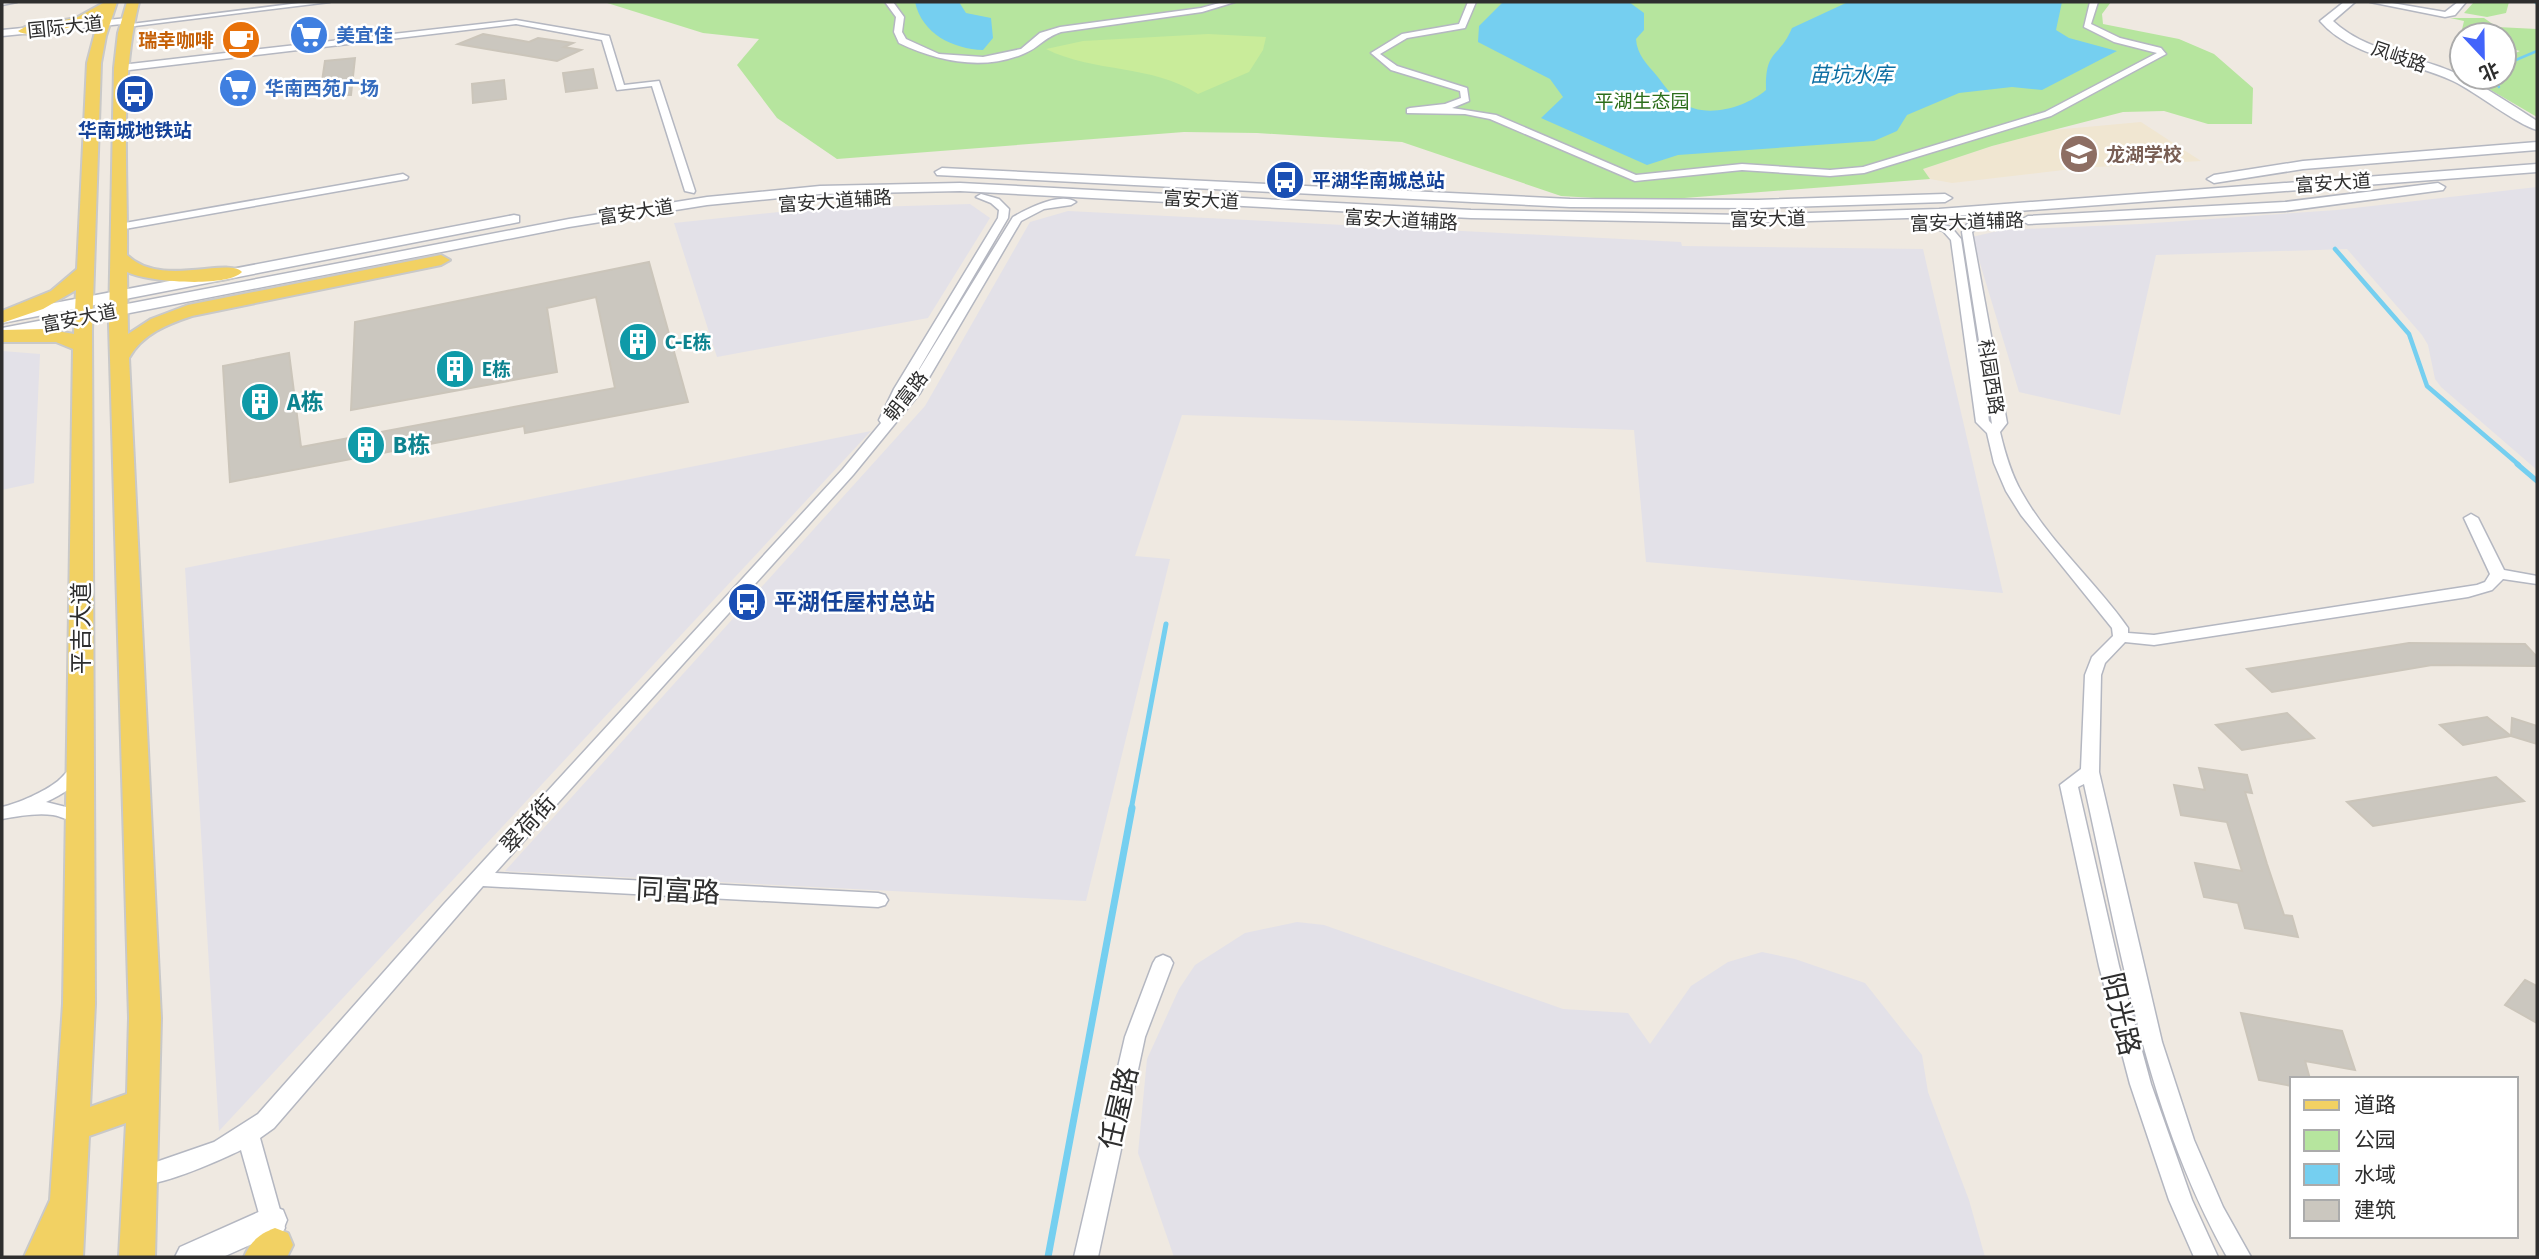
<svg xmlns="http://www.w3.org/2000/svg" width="2539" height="1259" viewBox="0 0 2539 1259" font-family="'Fira Sans','Noto Sans SC',sans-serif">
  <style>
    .industrial { fill: #e3e1e8 }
    .education { fill: #f0e6d1 }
    .green { fill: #b6e59e }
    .pitch { fill: #c9ec9a }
    .water { fill: #75cff0 }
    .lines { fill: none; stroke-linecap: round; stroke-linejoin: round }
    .stream-far3 { stroke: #75cff0; stroke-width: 2.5 }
    .stream-far2 { stroke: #75cff0; stroke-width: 4.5 }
    .stream-far1 { stroke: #75cff0; stroke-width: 5 }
    .stream { stroke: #75cff0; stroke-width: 7 }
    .building { fill: #cbc7bf; stroke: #cbc5ba; stroke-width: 2 }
    .street-casing { stroke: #b4b7c1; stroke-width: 3 }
    .secondary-casing { stroke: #b4b7c1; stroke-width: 3 }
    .primary-casing { stroke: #c9c9c9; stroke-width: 4 }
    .street { fill: #fff; fill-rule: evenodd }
    .secondary { fill: #fff; fill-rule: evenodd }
    .primary { fill: #f2d163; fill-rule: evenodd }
    .labels { text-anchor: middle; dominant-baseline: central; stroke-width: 5; stroke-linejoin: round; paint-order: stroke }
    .far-street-label { font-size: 19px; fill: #2e2e2e; stroke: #fff }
    .far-shop-label { font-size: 19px; font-weight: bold; fill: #366cbe; stroke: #fff; text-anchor: start }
    .far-food-label { font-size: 19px; font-weight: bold; fill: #c56008; stroke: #fff; text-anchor: end }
    .far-park-label { font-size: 19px; fill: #2c6e1b; stroke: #fff }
    .far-transit-label { font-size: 19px; font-weight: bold; fill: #164399; stroke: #fff }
    .far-education-label { font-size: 19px; font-weight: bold; fill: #785e54; stroke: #fff; text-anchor: start }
    .far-culture-label { font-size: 19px; font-weight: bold; fill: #0d838f; stroke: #fff; text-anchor: start }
    .far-water-label { font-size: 21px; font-style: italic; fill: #0d6fa3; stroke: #fff }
    .culture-label { font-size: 23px; font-weight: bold; fill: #0d838f; stroke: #fff; text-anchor: start }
    .transit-label { font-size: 23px; font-weight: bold; fill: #164399; stroke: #fff; text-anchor: start }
    .street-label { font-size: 23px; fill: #2e2e2e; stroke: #fff }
    .near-street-label { font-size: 28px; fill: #2e2e2e; stroke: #fff }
  </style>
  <rect width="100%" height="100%" fill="#efe9e1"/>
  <!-- industrial -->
  <g class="industrial">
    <path d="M2537,187V470L2441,387L2435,379L2428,345L2422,335L2347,249L2156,255L2120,415L2019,392L1972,237L2002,230L2140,224L2337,210Z"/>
    <path d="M970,204L990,218L928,318L717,357L674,223L808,209Z"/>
    <path d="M1068,211L1681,242L1682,246L1923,249L2003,593L1646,562L1634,430L1182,415L1135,556L1170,559L1086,901L505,871L925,406L1030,222Z"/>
    <path d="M2,351L40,354L34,483L2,490Z"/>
    <path d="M871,431L219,1131L185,568Z"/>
    <path d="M1297,922L1324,925L1563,1009L1628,1013L1650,1044L1691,986L1728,962L1762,952L1795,959L1865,983L1922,1055L1928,1092L1969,1200L1985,1257H1174L1138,1153L1147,1059L1179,989L1195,965L1245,933Z"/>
  </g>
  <!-- education -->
  <path class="education" d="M2141,122L2201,161L2080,168L1952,183L1930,179L1923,169L1992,146L2053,130Z"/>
  <!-- green -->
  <g class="green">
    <path d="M604,2H2111L2102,14L2103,24L2179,39L2214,54L2253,88L2252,124H2208L2164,111L2123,112L1992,146L1923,169L1930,179L1646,201L1561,196L1402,142L1257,133L1184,132L837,159L777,118L737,65L759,39L703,33Z"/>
    <path d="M2474,2H2509L2506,13L2487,17L2464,13Z"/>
    <path d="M2450,18H2484L2497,27L2537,29V117L2482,85L2479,77H2504V58L2520,51L2504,47V35H2462V39L2460,38L2464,21Z"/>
  </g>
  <!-- pitch -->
  <path class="pitch" d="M1208,34L1266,37L1263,50L1249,72L1198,94C1151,64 1094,73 1046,49L1083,41Z"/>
  <!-- water -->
  <g class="water">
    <path d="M915,2H959L966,13L991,18L993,38L983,50C953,49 922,34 915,2Z"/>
    <path d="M1503,2H1629L1644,13V30L1636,39C1637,55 1647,64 1657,76C1664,85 1670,94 1679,101C1704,120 1745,108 1766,90C1765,48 1779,59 1792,28L1848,2H2062L2056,30L2069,38L2117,51L2042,90L2012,87L1959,93L1907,115L1897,131L1874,141L1678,155L1647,165L1541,118L1563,97L1550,79L1478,42L1479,26Z"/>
  </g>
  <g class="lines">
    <!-- stream-far3 -->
    <g class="stream-far3">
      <path d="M2535,2L2537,4"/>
      <path d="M2504,65L2537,51"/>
      <path d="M2493,77L2499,87"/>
    </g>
    <!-- stream-far2 -->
    <path class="stream-far2" d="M2335,249L2409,334L2427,386L2519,465"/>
    <!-- stream-far1 -->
    <g class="stream-far1">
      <path d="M2517,464L2537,481"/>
      <path d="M1131,810L1166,624"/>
    </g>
    <!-- stream -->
    <path class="stream" d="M1048,1257L1132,808"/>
  </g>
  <!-- building -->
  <g class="building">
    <path d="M483,34L529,42L538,38L573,43L564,47L581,50L557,61L458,44Z"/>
    <path d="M355,58L351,95H320L325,61Z"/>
    <path d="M593,69L597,88L566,92L563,73Z"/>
    <path d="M504,80L506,99L473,103L472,84Z"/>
    <path d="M649,262L688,402L525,433L524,426L230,482L223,366L289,353L301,447L615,388L596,297L547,308L557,372L351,410L355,322Z"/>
    <path d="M2409,643L2525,644L2537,657V666L2432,665L2272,692L2247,669Z"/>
    <path d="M2287,713L2314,738L2242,750L2216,725Z"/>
    <path d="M2487,717L2511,736L2463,745L2440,725Z"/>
    <path d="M2512,718L2537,726V744L2511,736Z"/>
    <path d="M2199,768L2247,775L2252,793L2245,792L2267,864L2284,915L2292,916L2298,937L2245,928L2238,903L2204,897L2195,863L2242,871L2227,822L2181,815L2174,785L2205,790Z"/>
    <path d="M2496,777L2524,801L2373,826L2347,802Z"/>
    <path d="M2525,980L2537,986V1023L2505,1005Z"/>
    <path d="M2241,1013L2342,1031L2355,1070L2305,1061L2310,1079H2292V1086L2259,1080Z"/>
  </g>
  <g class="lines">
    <defs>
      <g id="street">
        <path d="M2,2H17L2,5Z"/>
        <path d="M307,2H330L127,27L123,25Z"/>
        <path d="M885,2H893L904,17L902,32L906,39L939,54L983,57L1021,49L1040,33L1060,27L1201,8L1223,2H1235L1202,12L1061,32C1043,38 1039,48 1023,54C982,71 937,61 899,43L894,32L896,17Z"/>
        <path d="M1468,2H1476L1465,28L1407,38L1380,54L1397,66L1467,88L1469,101L1452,108L1496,115L1636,175L1742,164L1830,170L1863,167L2045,112L2157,53L2114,42L2084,27L2090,2H2098L2091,24L2120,38L2161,48L2166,54L2051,116L1864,173L1830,176L1742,170L1635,181L1490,119L1465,114L1407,113V109L1410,108L1445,104L1461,98L1460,91L1391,70L1371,53L1402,34L1459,24Z"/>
        <path d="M2370,2H2386L2445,12L2458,2H2466L2455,15L2445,17Z"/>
        <path d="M516,20L609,36L624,85L659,81L695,191L694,193L685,191L652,86L617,90L602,40L516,24L121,71L117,68L121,65Z"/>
        <path d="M403,174L408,177L407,179L119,230L114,227L119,224Z"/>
        <path d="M981,194L999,199L1009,209L1008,218L903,396L1013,217C1029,208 1060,192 1076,202L1071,205L1044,209L1021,221L920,393L853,475L495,873L878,893L885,895L888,900L885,905L878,907L483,886L274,1128L260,1138L285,1228L281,1235L273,1238L265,1235L241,1150C221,1160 151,1191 133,1184L130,1177L133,1170L214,1142L258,1114L444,904L843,469L881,423L879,420L894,389L998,218L999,210L991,203L976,197Z"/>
        <path d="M1980,219L1985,222L1972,232L2007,423L2000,432C2005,453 2011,474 2022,493C2050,543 2095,581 2128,628V633L2154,635L2477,585L2485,582L2490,574L2464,518L2471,514L2478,518L2504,570L2537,576V584L2503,579L2492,590L2468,597L2154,645L2125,642L2105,663L2101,675L2099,772L2162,1042L2194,1140L2223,1207L2251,1257H2227C2145,1112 2120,945 2084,784L2078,787L2119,966L2151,1084L2192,1200L2218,1257H2194L2169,1200L2130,1084L2099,966L2060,785L2081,769L2085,675L2092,657L2113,636L2112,628L2021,515L2006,491L1994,463L1987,433L1976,422L1951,240L1943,231L1923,224L1928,221L1951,227L1961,239L1989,421L1992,424L1962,232L1967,224Z"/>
        <path d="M80,763L86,765L89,769C78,785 63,794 46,802L86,812L89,817L86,822C75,825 65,817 53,815C36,813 19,816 2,819V807C19,803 44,792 58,781C66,774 70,766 80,763Z"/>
        <path d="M1163,955L1170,958L1173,963L1145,1037L1098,1257H1074L1125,1037L1153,963L1156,958Z"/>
      </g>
      <g id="secondary">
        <path d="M2344,2H2355L2333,21C2366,52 2412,54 2453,72C2482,84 2510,104 2537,121V130C2516,124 2476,92 2453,81C2410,60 2353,59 2320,21Z"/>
        <path d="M128,18L134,21L132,23L2,36V30Z"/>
        <path d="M2537,142V150L2303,169L2214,183L2207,179L2214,175L2303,161Z"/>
        <path d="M2537,164V172L1939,217L1743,223L1471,218L960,191L820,194L707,205L569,227L2,338V328L569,219L707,197L820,186L960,183L1471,210L1743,215L1939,209Z"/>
        <path d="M942,168L1570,199L1758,200L1945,194L1952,198L1945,202L1758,208L1570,207L937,175L935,172Z"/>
        <path d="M2438,183L2445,187L2443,190L2285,211L2028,224L2021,220L2028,216L2285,202Z"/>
        <path d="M514,215L519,216V222L2,323V313Z"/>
        <path d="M272,1206L283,1210L287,1220L283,1230L223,1257H175L180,1247Z"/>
      </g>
      <g id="primary">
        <path d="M105,2H117L106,36L101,63L92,331L95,1004L90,1107L127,1094L129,1018L109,324L114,68L118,33L127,2H139C119,83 128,171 127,255C160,288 228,257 242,272C227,288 147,282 127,272L128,334L151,319L188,305L441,255L450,260L441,265L192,316C168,324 142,334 129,358L161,1018L155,1257H119L126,1123L89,1136L83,1257H24L50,1200L63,1004L73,349L56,342H2V330L45,329L74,334L76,290L43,309L2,323V311L51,291L77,269L87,63L99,17C84,24 31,41 18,31L25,27L76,18Z"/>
        <path d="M275,1228L288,1233L293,1245L287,1257H244C250,1242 259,1234 275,1228Z"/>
      </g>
    </defs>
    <!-- street casing -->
    <use href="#street" class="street-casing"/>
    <!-- secondary casing -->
    <use href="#secondary" class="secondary-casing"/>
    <!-- primary casing -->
    <use href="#primary" class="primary-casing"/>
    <!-- street -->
    <use href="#street" class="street"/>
    <!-- secondary -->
    <use href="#secondary" class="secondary"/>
    <!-- primary -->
    <use href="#primary" class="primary"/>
  </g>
  <!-- icons -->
  <defs>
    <symbol id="supermarket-disc" viewBox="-11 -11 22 22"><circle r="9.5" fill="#3f7fe0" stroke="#fff"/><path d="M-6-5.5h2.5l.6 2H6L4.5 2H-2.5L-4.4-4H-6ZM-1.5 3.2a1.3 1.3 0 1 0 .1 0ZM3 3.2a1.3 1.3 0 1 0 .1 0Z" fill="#fff"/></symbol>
    <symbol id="cafe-disc" viewBox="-11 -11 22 22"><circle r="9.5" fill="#e8710a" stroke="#fff"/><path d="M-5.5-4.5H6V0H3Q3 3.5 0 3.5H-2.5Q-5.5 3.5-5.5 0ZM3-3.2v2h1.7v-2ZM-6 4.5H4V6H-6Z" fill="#fff"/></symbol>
    <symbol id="bus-disc" viewBox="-11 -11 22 22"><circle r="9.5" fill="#1a4fb4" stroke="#fff"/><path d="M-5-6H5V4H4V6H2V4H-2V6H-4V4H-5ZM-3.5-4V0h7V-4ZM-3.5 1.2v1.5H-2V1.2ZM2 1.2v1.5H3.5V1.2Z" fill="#fff"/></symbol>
    <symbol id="school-disc" viewBox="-11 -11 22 22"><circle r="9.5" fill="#8d6e63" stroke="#fff"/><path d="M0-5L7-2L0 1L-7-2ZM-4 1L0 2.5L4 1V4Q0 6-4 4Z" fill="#fff"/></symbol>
    <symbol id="building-disc" viewBox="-11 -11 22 22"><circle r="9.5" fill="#0f9aa8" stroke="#fff"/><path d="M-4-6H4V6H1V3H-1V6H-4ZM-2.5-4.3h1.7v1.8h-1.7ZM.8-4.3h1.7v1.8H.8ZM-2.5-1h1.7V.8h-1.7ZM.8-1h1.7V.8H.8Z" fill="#fff"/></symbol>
  </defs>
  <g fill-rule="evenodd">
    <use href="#supermarket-disc" x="287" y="13" width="44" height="44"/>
    <use href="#cafe-disc" x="219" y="18" width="44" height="44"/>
    <use href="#supermarket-disc" x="216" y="66" width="44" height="44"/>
    <use href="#bus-disc" x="113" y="72" width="44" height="44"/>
    <use href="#school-disc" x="2057" y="132" width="44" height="44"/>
    <use href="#bus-disc" x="1263" y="158" width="44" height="44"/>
    <use href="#building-disc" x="616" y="320" width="44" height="44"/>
    <use href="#building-disc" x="433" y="347" width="44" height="44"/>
    <use href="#building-disc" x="238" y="380" width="44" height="44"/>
    <use href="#building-disc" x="344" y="423" width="44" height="44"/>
    <use href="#bus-disc" x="725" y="580" width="44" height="44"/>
  </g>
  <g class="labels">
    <!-- far-street labels -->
    <g class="far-street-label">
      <text transform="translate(65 27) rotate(-6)">国际大道</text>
      <text transform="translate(2399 57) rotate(19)">凤岐路</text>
      <text transform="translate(2333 183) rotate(-4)">富安大道</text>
      <text transform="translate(1201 200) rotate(3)">富安大道</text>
      <text transform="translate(835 201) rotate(-4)">富安大道辅路</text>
      <text transform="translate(636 212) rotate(-9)">富安大道</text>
      <text transform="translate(1768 219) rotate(-1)">富安大道</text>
      <text transform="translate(1401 220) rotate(3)">富安大道辅路</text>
      <text transform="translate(1967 222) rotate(-2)">富安大道辅路</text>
      <text transform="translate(79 318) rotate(-11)">富安大道</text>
      <text transform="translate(1991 377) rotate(81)">科园西路</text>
      <text transform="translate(906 396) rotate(-52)">朝富路</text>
    </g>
    <!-- far-shop labels -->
    <g class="far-shop-label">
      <text x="336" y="35">美宜佳</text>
      <text x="265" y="88">华南西苑广场</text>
    </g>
    <!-- far-food labels -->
    <g class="far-food-label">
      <text x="214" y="40">瑞幸咖啡</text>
    </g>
    <!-- far-park labels -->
    <g class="far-park-label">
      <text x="1642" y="101">平湖生态园</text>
    </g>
    <!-- far-transit labels -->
    <g class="far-transit-label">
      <text x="135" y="130">华南城地铁站</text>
      <text x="1312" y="180" text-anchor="start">平湖华南城总站</text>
    </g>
    <!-- far-education labels -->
    <g class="far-education-label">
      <text x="2106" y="154">龙湖学校</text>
    </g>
    <!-- far-culture labels -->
    <g class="far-culture-label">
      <text x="665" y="342">C-E栋</text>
      <text x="482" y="369">E栋</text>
    </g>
    <!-- far-water labels -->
    <g class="far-water-label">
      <text x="1851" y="75">苗坑水库</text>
    </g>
    <!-- culture labels -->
    <g class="culture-label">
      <text x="287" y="402">A栋</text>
      <text x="393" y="445">B栋</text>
    </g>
    <!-- transit labels -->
    <g class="transit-label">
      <text x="774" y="602">平湖任屋村总站</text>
    </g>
    <!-- street labels -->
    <g class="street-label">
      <text transform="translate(81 628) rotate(-90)">平吉大道</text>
      <text transform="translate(528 824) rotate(-48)">翠荷街</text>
    </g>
    <!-- near-street labels -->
    <g class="near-street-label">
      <text transform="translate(678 891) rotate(3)">同富路</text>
      <text transform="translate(2121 1014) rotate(77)">阳光路</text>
      <text transform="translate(1119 1108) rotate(-77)">任屋路</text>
    </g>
  </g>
  <!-- border -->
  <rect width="2539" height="1259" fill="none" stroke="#2e2e2e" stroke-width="7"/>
  <!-- legend -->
  <rect x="2290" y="1077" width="228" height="161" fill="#ffffff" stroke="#ababab" stroke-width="2"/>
  <rect x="2304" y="1100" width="35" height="10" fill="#f2d163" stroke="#ababab" stroke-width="2"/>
  <text x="2354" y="1112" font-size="21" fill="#2e2e2e">道路</text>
  <rect x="2304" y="1130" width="35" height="21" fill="#b6e59e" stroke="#ababab" stroke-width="2"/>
  <text x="2354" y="1147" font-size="21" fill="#2e2e2e">公园</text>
  <rect x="2304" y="1164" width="35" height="21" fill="#75cff0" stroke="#ababab" stroke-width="2"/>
  <text x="2354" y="1182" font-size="21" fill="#2e2e2e">水域</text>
  <rect x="2304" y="1200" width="35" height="21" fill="#cbc7bf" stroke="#ababab" stroke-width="2"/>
  <text x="2354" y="1217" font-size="21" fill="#2e2e2e">建筑</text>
  <!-- north arrow -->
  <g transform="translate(2483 56) rotate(158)"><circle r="33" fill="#ffffff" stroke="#ababab" stroke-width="2"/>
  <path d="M0-5L12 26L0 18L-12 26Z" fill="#4264fb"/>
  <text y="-10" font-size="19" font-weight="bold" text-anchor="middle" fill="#2e2e2e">北</text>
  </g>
</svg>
